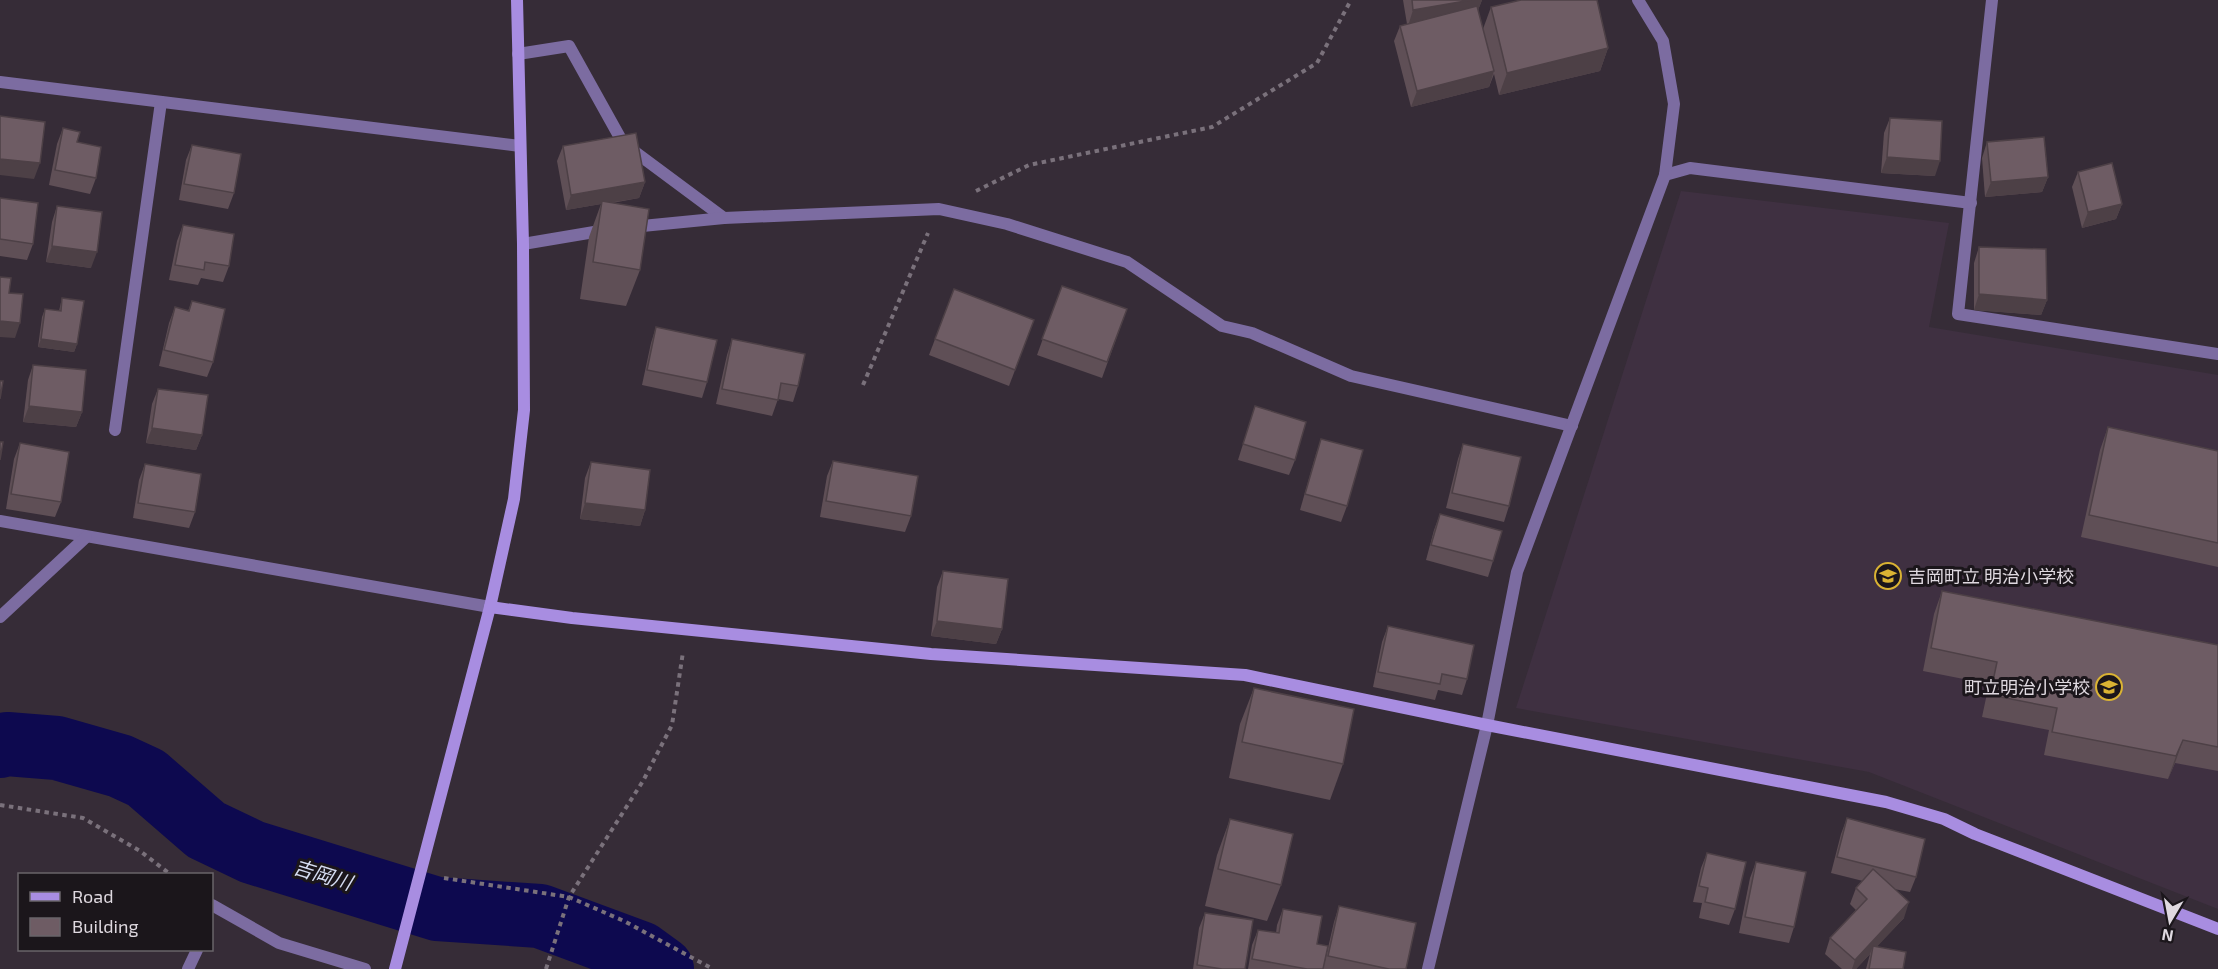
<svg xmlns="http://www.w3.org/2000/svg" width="2218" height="969" viewBox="0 0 2218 969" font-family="'Exo 2','Noto Sans JP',sans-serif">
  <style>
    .built { fill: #3f3041 }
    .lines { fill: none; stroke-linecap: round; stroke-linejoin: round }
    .river { stroke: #0d094f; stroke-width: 64 }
    .path { stroke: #7a717b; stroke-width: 4; stroke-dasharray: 4.5 4.5; stroke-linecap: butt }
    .lane { stroke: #7c6ca1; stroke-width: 12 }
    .street { stroke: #7c6ca1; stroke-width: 12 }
    .secondary { stroke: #a88de1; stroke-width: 12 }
    .wall { fill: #5f4f56 }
    .shaded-wall { fill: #4d4046 }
    .building { fill: #6e5c64; stroke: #4d4046; stroke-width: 1.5 }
    .labels { text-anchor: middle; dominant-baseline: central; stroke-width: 6; stroke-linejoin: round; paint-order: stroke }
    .poi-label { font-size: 18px; fill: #dfd9e0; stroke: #1b161b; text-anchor: start }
    .water-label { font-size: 20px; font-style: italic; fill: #d5dcf1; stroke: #1b161b }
  </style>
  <rect width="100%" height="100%" fill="#362c37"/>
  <!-- built -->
  <path class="built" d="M1681,191L1949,223L1929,327L2218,375V909L1869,772L1516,708Z"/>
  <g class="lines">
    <!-- river -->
    <path class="river" d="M0,746L7,744L57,748L120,766L146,778L206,830L252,852L437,909L540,916L640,953L662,969"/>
    <!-- path -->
    <g class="path">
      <path d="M976,191L1029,165L1212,127L1317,63L1351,0"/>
      <path d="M863,385L928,233"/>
      <path d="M0,805L83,818L140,851L170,874"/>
      <path d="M444,878L569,897L624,921L713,969"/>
      <path d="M546,969L569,897L643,781L672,725L683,652"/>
    </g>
    <!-- lane -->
    <path class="lane" d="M518,54L569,46L623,143L724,218"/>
    <!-- street -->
    <g class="street">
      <path d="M1992,0L1958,314L2218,354"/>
      <path d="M0,82L520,146"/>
      <path d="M1665,175L1690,168L1971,203"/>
      <path d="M632,227L724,218L939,209L1007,224L1127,262L1222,326L1252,333L1351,376L1572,426"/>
      <path d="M523,244L606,230"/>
      <path d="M115,430L161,102"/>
      <path d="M0,521L490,607"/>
      <path d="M0,617L86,537"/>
      <path d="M212,905L279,943L365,969"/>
      <path d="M188,969L197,950"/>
      <path d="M1428,969L1487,725L1517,572L1665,175L1674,104L1663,41L1638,0"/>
    </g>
    <!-- secondary -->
    <g class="secondary">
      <path d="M490,607L572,618L931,654L1245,675L1487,725L1886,802L1944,819L1975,834L2218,929"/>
      <path d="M395,969L490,607L514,499L524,410L523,244L517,0"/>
    </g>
  </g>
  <!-- wall -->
  <g class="wall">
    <path d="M1403,0H1482L1478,10L1483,29L1491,7L1608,48L1600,71L1499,95L1494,74L1489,87L1411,107L1394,41L1400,26L1407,24Z"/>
    <path d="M1890,118L1935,176L1881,173L1884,133Z"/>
    <path d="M63,128L77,142L96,178L90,194L49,185L57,144Z"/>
    <path d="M1987,142L2048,177L2042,192L1985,197L1982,158Z"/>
    <path d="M192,145L234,193L228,209L179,200L186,160Z"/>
    <path d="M563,146L645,182L639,198L612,203L640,270L626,306L580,299L589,237L601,204L566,210L557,161Z"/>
    <path d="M2078,172L2122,204L2116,219L2082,228L2072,187Z"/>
    <path d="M0,198L33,244L27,260L0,256Z"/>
    <path d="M57,206L91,268L46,262L52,222Z"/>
    <path d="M183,225L229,266L223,282L201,278L198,285L169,280L177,241Z"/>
    <path d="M1979,247L2047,300L2041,315L1974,310V263Z"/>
    <path d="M1062,286L1127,309L1102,378L1037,355Z"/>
    <path d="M954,289L1034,320L1009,386L929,355Z"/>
    <path d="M62,298L77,344L74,352L38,347L42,317L45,309L59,311Z"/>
    <path d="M192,301L213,362L207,377L159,366L169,323L175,307L188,311Z"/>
    <path d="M656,327L707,382L702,398L642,385L651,343Z"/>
    <path d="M732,339L798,386L793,402L778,399L772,416L716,404L727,355Z"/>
    <path d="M33,365L82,412L76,427L23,422L28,380Z"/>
    <path d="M158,389L202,435L196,450L146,443L152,404Z"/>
    <path d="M1255,406L1295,460L1289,475L1238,460Z"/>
    <path d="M2108,427L2218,451V567L2081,537L2100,450Z"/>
    <path d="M1321,439L1347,506L1341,522L1300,510L1316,454Z"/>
    <path d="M20,443L61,502L55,517L6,509L14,459Z"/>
    <path d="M1463,444L1509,506L1504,522L1446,508L1458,459Z"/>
    <path d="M833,461L911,516L905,532L820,517L827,476Z"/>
    <path d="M591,462L645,510L640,526L580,519L585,478Z"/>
    <path d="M145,464L195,512L189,528L133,518L139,480Z"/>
    <path d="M1440,514L1493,561L1488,577L1426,560L1434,530Z"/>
    <path d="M943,571L1002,629L996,644L931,636L937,587Z"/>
    <path d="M1942,591L2218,645V771L2175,763L2168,779L2044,755L2049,730L1982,717L1989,684L1923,671L1934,614Z"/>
    <path d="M1388,626L1467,679L1462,695L1438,690L1435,700L1373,687L1382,642Z"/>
    <path d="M1254,688L1343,764L1330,800L1229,778L1240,724Z"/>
    <path d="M1847,818L1916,877L1910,892L1894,889L1904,918L1877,946L1903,969H1866L1870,954L1856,969H1842L1825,954L1830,938L1856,910L1850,904L1856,888L1863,881L1831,873L1841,834Z"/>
    <path d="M1230,819L1281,885L1267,921L1205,906L1217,855Z"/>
    <path d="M1707,853L1735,909L1729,925L1699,918L1702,903L1693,902L1701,868Z"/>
    <path d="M1756,862L1794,927L1789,943L1739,933L1750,878Z"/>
    <path d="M1339,906L1406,969H1248L1252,945L1258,930L1276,933L1277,925L1283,909L1317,944L1325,961L1334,922Z"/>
    <path d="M1205,913L1245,969H1193L1199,928Z"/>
  </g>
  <!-- shaded-wall -->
  <g class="shaded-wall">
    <path d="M1471,0H1482L1477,13L1408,26L1413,10Z"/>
    <path d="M1608,48L1600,71L1499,95L1507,73Z"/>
    <path d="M1494,71L1489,87L1411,107L1417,91Z"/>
    <path d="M1887,157L1940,161L1935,176L1881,173Z"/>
    <path d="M0,159L40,163L34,179L0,175Z"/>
    <path d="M2048,177L2042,192L1985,197L1991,182Z"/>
    <path d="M645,182L639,198L602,204V201L601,204L566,210L571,195Z"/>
    <path d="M2122,204L2116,219L2082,228L2088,212Z"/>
    <path d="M52,246L97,252L91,268L46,262Z"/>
    <path d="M1979,294L2047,300L2041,315L1974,310Z"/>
    <path d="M0,321L20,323L15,338L0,337Z"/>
    <path d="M41,339L77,344L74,352L38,347Z"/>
    <path d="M29,406L82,412L76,427L23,422Z"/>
    <path d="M152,428L202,435L196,450L146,443Z"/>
    <path d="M585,503L645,510L640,526L580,519Z"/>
    <path d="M937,621L1002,629L996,644L931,636Z"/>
    <path d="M2183,740L2175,763L2168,779L2176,756Z"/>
    <path d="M1909,902L1904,918L1872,952L1873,946L1870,954L1856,969H1852L1855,960Z"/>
  </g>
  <!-- building -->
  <g class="building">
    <path d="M1412,0H1471L1413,10Z"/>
    <path d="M1521,0H1597L1608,48L1507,73L1491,7Z"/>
    <path d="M1477,6L1494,71L1417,91L1400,26Z"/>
    <path d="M0,116L45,122L40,163L0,159Z"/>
    <path d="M1890,118L1942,121L1940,161L1887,157Z"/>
    <path d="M63,128L80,132L77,142L101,147L96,178L55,170Z"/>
    <path d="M636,133L645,182L571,195L563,146Z"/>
    <path d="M2044,137L2048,177L1991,182L1987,142Z"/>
    <path d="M192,145L241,154L234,193L184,184Z"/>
    <path d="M2112,163L2122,204L2088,212L2078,172Z"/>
    <path d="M0,198L38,203L33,244L0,239Z"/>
    <path d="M602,201L649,209L640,270L593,262Z"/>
    <path d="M57,206L102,212L97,252L52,246Z"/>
    <path d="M183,225L234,234L229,266L205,262L204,270L175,265Z"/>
    <path d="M1979,247L2046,249L2047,300L1979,294Z"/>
    <path d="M0,277L11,278L9,293L23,294L20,323L0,321Z"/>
    <path d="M1062,286L1127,309L1107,362L1042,339Z"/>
    <path d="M954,289L1034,320L1015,370L935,339Z"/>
    <path d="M62,298L84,301L77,344L41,339L45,309L61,311Z"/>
    <path d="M192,301L225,309L213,362L164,350L175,307L189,311Z"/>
    <path d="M656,327L717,340L707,382L647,370Z"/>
    <path d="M732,339L805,354L798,386L781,383L778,400L722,389Z"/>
    <path d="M33,365L86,370L82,412L29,406Z"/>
    <path d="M0,381H3L0,399Z"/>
    <path d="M158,389L208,395L202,435L152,428Z"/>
    <path d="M1255,406L1306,422L1295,460L1243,444Z"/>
    <path d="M2108,427L2218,451V543L2089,515Z"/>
    <path d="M1321,439L1363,450L1347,506L1305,494Z"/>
    <path d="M0,442H3L0,460Z"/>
    <path d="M20,443L69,452L61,502L11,494Z"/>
    <path d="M1463,444L1521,457L1509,506L1452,493Z"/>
    <path d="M833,461L918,476L911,516L826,501Z"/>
    <path d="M591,462L650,470L645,510L585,503Z"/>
    <path d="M145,464L201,474L195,512L138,503Z"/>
    <path d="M1440,514L1502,531L1493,561L1431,545Z"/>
    <path d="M943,571L1008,579L1002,629L937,621Z"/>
    <path d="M1942,591L2218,645V747L2183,740L2176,756L2052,732L2057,708L1990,695L1997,662L1931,648Z"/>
    <path d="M1388,626L1474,645L1467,679L1442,674L1440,684L1378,672Z"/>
    <path d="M1254,688L1354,709L1343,764L1242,742Z"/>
    <path d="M1847,818L1925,839L1916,877L1837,857Z"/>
    <path d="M1230,819L1293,834L1281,885L1218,869Z"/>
    <path d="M1707,853L1746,862L1735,909L1705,902L1708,888L1699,886Z"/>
    <path d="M1756,862L1806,872L1794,927L1745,917Z"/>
    <path d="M1873,869L1909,902L1855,960L1830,938L1867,899L1856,888Z"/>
    <path d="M1339,906L1416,923L1406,969H1389L1328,956Z"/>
    <path d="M1283,909L1322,916L1317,944L1328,946L1323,969H1307L1252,959L1258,930L1279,933Z"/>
    <path d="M1205,913L1253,920L1245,969H1222L1197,965Z"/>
    <path d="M1873,946L1906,952L1903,969H1869Z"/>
  </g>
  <!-- icons -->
  <defs>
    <symbol id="school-ring" viewBox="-11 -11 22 22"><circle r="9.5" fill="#1b161b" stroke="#dab333" stroke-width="1.5"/><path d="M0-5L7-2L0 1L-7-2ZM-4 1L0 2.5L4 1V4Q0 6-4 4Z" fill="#dab333"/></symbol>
  </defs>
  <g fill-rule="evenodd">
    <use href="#school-ring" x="1873" y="561" width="30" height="30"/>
    <use href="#school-ring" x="2094" y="672" width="30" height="30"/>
  </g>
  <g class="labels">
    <!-- poi labels -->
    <g class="poi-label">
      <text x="1908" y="576">吉岡町立 明治小学校</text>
      <text x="2090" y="687" text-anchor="end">町立明治小学校</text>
    </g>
    <!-- water labels -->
    <g class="water-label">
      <text transform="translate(323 874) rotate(17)">吉岡川</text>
    </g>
  </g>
  <!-- legend -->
  <rect x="18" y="873" width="195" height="78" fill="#1b161b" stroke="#69646a" stroke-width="1.5"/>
  <rect x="30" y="892" width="30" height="9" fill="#a88de1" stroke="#69646a" stroke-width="1.5"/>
  <text x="72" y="903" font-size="18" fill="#dfd9e0">Road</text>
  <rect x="30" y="918" width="30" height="18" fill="#6e5c64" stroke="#69646a" stroke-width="1.5"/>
  <text x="72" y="933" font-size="18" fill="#dfd9e0">Building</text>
  <!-- north arrow -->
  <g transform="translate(2170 921) rotate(190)" stroke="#1b161b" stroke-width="4.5" paint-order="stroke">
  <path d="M0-4.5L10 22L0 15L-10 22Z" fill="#dfd9e0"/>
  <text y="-9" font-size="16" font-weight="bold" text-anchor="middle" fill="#dfd9e0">N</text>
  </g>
</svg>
